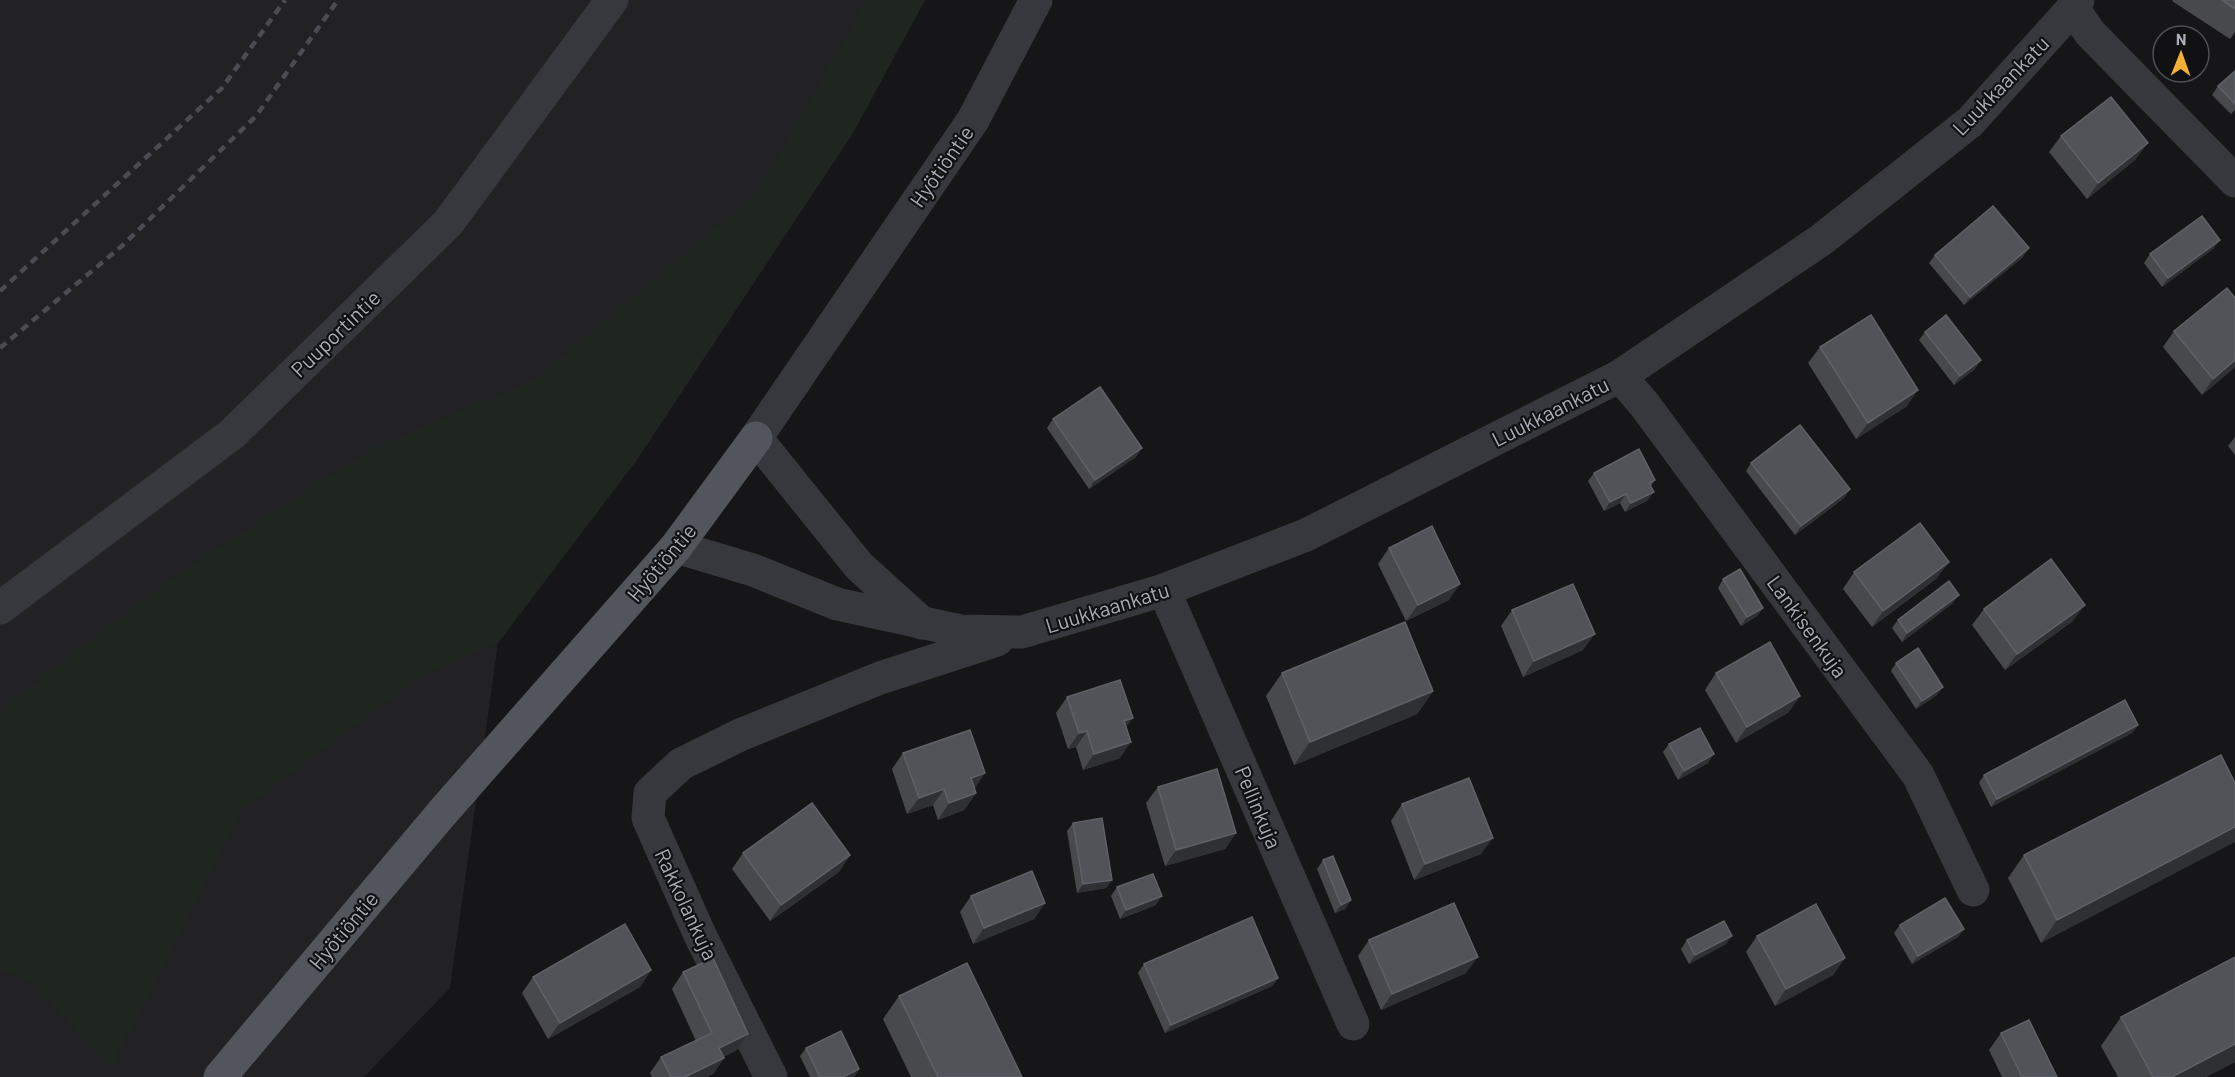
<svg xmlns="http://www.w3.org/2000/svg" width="2235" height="1077" viewBox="0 0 2235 1077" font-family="Barlow,sans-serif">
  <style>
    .built { fill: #222225 }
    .green { fill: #1e261f }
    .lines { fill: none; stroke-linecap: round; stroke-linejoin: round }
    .minor { stroke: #37383d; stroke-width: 33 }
    .major { stroke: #53555c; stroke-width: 33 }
    .rail { stroke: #4a4c52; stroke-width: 4.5; stroke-dasharray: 8 6; stroke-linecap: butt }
    .wall { fill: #47494d }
    .shaded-wall { fill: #2f3033 }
    .building { fill: #525359; stroke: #5f6168; stroke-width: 1.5 }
    .labels { text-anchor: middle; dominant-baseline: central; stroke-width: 4.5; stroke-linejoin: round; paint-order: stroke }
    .street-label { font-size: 21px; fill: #a8adb8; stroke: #111113 }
  </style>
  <rect width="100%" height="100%" fill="#161618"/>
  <!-- built -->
  <path class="built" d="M0,0H925L853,133L636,461L498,643L450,988L364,1077H0Z"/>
  <!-- green -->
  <path class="green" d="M867,0H925L853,133L636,461L498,643L424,675L243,809L111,1068L29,980L0,970V710L184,570L371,449L536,379L758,192Z"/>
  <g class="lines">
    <!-- minor -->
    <g class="minor">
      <path d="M2073,8L2090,33L2235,181"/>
      <path d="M1620,376L1644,404L1918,775L1973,890"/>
      <path d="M676,547L753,570L837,604L961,631L1022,632L1164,590L1306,535L1620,376L1821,240L1970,122L2073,8L2078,0"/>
      <path d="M1164,590L1353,1024"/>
      <path d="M0,608L232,434L448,223L612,0"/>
      <path d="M922,623L859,566L756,438L973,120L1036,0"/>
      <path d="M771,1077L700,935L648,818L650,793L681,764L740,735L880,678L997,640"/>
    </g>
    <!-- major -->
    <path class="major" d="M220,1077L442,813L676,547L756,438"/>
    <!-- rail -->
    <g class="rail">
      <path d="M0,291L222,88L285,0"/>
      <path d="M0,348L123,245L256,116L338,0"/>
    </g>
  </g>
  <!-- wall -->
  <g class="wall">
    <path d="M2173,0H2235V32L2230,39L2172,1Z"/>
    <path d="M2235,71V110L2231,114L2212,95L2218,86Z"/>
    <path d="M2061,136L2136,159L2087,199L2049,152Z"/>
    <path d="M2214,248L2162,287L2144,263L2150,254Z"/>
    <path d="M1935,255L2023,257L1964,305L1929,263Z"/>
    <path d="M2235,298V367L2202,395L2163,347L2174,331Z"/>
    <path d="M1925,332L1975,369L1954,385L1919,340Z"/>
    <path d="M1820,347L1907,406L1856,439L1808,363Z"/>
    <path d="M1053,419L1136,457L1089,489L1047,428Z"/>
    <path d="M2235,437V455L2228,446Z"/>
    <path d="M1751,463L1850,489L1844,498L1795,535L1746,471Z"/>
    <path d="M1594,473L1655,480L1651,486L1648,500L1625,512L1620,503L1604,511L1588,481Z"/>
    <path d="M1389,548L1449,600L1406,621L1378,564Z"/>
    <path d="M1854,572L1937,578L1872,627L1843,589Z"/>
    <path d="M1723,579L1763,608L1757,616L1741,626L1718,588Z"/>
    <path d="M1953,603L1902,642L1892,628L1898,620Z"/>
    <path d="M1984,609L2073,621L2005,670L1972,625Z"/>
    <path d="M1512,610L1583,650L1523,677L1501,626Z"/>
    <path d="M1896,663L1937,695L1916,709L1891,671Z"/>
    <path d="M1282,673L1433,691L1417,714L1294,765L1266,696Z"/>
    <path d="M1716,673L1789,712L1736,743L1705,690Z"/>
    <path d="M1067,697L1126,727L1120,758L1083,770L1076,747L1068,749L1056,713Z"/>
    <path d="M2138,725L2132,733L1991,807L1979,783L1984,775Z"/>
    <path d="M1669,744L1708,763L1678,780L1663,752Z"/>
    <path d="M903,753L974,789L976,793L964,810L938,820L933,805L907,814L892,769Z"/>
    <path d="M2221,755L2041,943L2008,878L2024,855Z"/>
    <path d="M1158,787L1236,833L1225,849L1165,866L1146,803Z"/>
    <path d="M1402,804L1481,854L1414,880L1391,821Z"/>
    <path d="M1073,823L1112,880L1106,888L1077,893L1067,831Z"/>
    <path d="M743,853L850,855L839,872L770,921L732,869Z"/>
    <path d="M1323,860L1351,900L1345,909L1335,913L1317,869Z"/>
    <path d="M1117,887L1156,905L1120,919L1111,896Z"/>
    <path d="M971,896L1045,903L1034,919L973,944L960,912Z"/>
    <path d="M1900,925L1964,929L1958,937L1912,964L1894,933Z"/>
    <path d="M1757,936L1845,958L1833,975L1775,1006L1746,952Z"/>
    <path d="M1369,940L1466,973L1381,1010L1358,956Z"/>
    <path d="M1687,940L1726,944L1689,964L1681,949Z"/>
    <path d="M2235,957V1062L2206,1077H2118L2101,1046L2121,1017Z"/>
    <path d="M1144,964L1278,978L1272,986L1165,1033L1138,973Z"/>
    <path d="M651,970L640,987L548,1039L522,993L533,977Z"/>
    <path d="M683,972L748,1034L737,1050L723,1057L724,1058L713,1074L707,1077H652L650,1073L661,1057L696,1041L672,989Z"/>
    <path d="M899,996L1022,1077H911L883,1019Z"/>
    <path d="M2001,1033L2057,1077H2002L1989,1050Z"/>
    <path d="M806,1048L859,1069L854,1077H810L800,1056Z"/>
  </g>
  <!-- shaded-wall -->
  <g class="shaded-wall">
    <path d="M2148,143L2136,159L2087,199L2098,183Z"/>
    <path d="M2220,240L2214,248L2162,287L2168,278Z"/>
    <path d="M2029,248L2023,257L1964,305L1970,297Z"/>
    <path d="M1981,360L1975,369L1954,385L1960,376Z"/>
    <path d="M2235,360V367L2202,395L2213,379Z"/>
    <path d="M1918,390L1907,406L1856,439L1868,423Z"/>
    <path d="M1142,448L1136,457L1089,489L1095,480Z"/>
    <path d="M1850,489L1844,498L1795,535L1801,526Z"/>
    <path d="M1654,492L1648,500L1625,512L1631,503Z"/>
    <path d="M1626,494L1620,503L1604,511L1610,502Z"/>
    <path d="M1949,562L1937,578L1872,627L1883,611Z"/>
    <path d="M1460,584L1449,600L1406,621L1418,605Z"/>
    <path d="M1959,595L1953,603L1902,642L1907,633Z"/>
    <path d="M2085,605L2073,621L2005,670L2017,654Z"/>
    <path d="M1763,608L1757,616L1741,626L1747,617Z"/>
    <path d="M1595,634L1583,650L1523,677L1534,661Z"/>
    <path d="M1943,687L1937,695L1916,709L1922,701Z"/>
    <path d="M1433,691L1417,714L1294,765L1310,742Z"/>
    <path d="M1800,696L1789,712L1736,743L1747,727Z"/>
    <path d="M1133,718L1121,734L1124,721Z"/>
    <path d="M2138,725L2132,733L1991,807L1997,799Z"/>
    <path d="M1087,731L1076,747L1068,749L1079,733Z"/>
    <path d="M1131,742L1120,758L1083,770L1094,754Z"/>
    <path d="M1714,754L1708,763L1678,780L1684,771Z"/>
    <path d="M985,773L974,790L971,778Z"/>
    <path d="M944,789L933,805L907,814L919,798Z"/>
    <path d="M976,793L964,810L938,820L949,803Z"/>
    <path d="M2235,827V842L2041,943L2057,920Z"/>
    <path d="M1236,833L1225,849L1165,866L1176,850Z"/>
    <path d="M1493,838L1481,854L1414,880L1425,864Z"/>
    <path d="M850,855L839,872L770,921L781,905Z"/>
    <path d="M1112,880L1106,888L1077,893L1083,884Z"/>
    <path d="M1162,896L1156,905L1120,919L1126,910Z"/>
    <path d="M1351,900L1345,909L1335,913L1341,905Z"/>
    <path d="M1045,903L1034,919L973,944L984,928Z"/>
    <path d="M1964,929L1958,937L1912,964L1918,956Z"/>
    <path d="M1732,936L1726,944L1689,964L1695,955Z"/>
    <path d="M1478,957L1466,973L1381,1010L1392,994Z"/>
    <path d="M1845,958L1833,975L1775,1006L1786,989Z"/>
    <path d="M651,970L640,987L548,1039L560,1023Z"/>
    <path d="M1278,978L1272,986L1165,1033L1171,1025Z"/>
    <path d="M748,1034L737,1050L708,1065L719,1048Z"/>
    <path d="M2235,1044V1062L2206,1077H2172Z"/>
    <path d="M724,1058L713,1074L707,1077H685Z"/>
    <path d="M859,1069L854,1077H843Z"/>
  </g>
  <!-- building -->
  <g class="building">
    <path d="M2222,0H2235V9Z"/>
    <path d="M2235,71V104L2218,86Z"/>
    <path d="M2111,97L2148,143L2098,183L2061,136Z"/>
    <path d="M1993,206L2029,248L1970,297L1935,255Z"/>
    <path d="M2202,216L2220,240L2168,278L2150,254Z"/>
    <path d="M2227,288L2235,298V360L2213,379L2174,331Z"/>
    <path d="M1871,315L1918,390L1868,423L1820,347Z"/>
    <path d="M1946,315L1981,360L1960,376L1925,332Z"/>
    <path d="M1100,387L1142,448L1095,480L1053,419Z"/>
    <path d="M1800,425L1850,489L1801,526L1751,463Z"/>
    <path d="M1639,449L1655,480L1649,483L1654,492L1631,503L1626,494L1610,502L1594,473Z"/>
    <path d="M1920,523L1949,562L1883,611L1854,572Z"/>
    <path d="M1432,526L1460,584L1418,605L1389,548Z"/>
    <path d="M2051,559L2085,605L2017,654L1984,609Z"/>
    <path d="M1740,569L1763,608L1747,617L1723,579Z"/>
    <path d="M1949,581L1959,595L1907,633L1898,620Z"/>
    <path d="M1573,584L1595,634L1534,661L1512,610Z"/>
    <path d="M1405,622L1433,691L1310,742L1282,673Z"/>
    <path d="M1770,642L1800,696L1747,727L1716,673Z"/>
    <path d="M1918,648L1943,687L1922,701L1896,663Z"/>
    <path d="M1120,680L1133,718L1124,721L1131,742L1094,754L1087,731L1079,733L1067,697Z"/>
    <path d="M2125,700L2138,725L1997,799L1984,775Z"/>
    <path d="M1700,728L1714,754L1684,771L1669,744Z"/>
    <path d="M970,730L985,773L971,778L976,793L949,803L944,789L919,798L903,753Z"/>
    <path d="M2221,755L2235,783V827L2057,920L2024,855Z"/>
    <path d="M1217,769L1236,833L1176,850L1158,787Z"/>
    <path d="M1469,778L1493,838L1425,864L1402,804Z"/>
    <path d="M812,803L850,855L781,905L743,853Z"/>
    <path d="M1102,818L1112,880L1083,884L1073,823Z"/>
    <path d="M1333,856L1351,900L1341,905L1323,860Z"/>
    <path d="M1032,871L1045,903L984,928L971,896Z"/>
    <path d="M1153,874L1162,896L1126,910L1117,887Z"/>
    <path d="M1945,898L1964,929L1918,956L1900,925Z"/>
    <path d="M1454,903L1478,957L1392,994L1369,940Z"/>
    <path d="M1816,904L1845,958L1786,989L1757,936Z"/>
    <path d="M1252,917L1278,978L1171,1025L1144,964Z"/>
    <path d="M1724,921L1732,936L1695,955L1687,940Z"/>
    <path d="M625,924L651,970L560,1023L533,977Z"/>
    <path d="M2235,957V1044L2172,1077H2153L2121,1017Z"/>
    <path d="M713,958L748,1034L719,1048L724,1058L685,1077H671L661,1057L712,1033L683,972Z"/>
    <path d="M967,963L1022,1077H938L899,996Z"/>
    <path d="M2029,1020L2057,1077H2022L2001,1033Z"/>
    <path d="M841,1031L859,1069L843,1077H820L806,1048Z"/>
  </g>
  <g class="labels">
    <!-- street labels -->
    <g class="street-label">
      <text transform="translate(2000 85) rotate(-46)">Luukkaankatu</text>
      <text transform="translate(941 166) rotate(-55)">Hyötiöntie</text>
      <text transform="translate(335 333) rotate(-44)">Puuportintie</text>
      <text transform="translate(1550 411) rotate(-27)">Luukkaankatu</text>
      <text transform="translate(661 562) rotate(-50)">Hyötiöntie</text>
      <text transform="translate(1107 607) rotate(-17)">Luukkaankatu</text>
      <text transform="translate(1808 626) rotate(54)">Lankisenkuja</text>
      <text transform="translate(1259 807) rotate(67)">Pellinkuja</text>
      <text transform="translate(687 904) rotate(65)">Rakkolankuja</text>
      <text transform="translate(343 930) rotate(-50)">Hyötiöntie</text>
    </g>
  </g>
  <!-- north arrow -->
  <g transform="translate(2181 54) rotate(1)"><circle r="28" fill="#111113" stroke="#4d4f55" stroke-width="1.5"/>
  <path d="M0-4.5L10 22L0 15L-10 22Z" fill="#f2b134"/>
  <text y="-9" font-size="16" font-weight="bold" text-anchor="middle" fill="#a8adb8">N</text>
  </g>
</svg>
